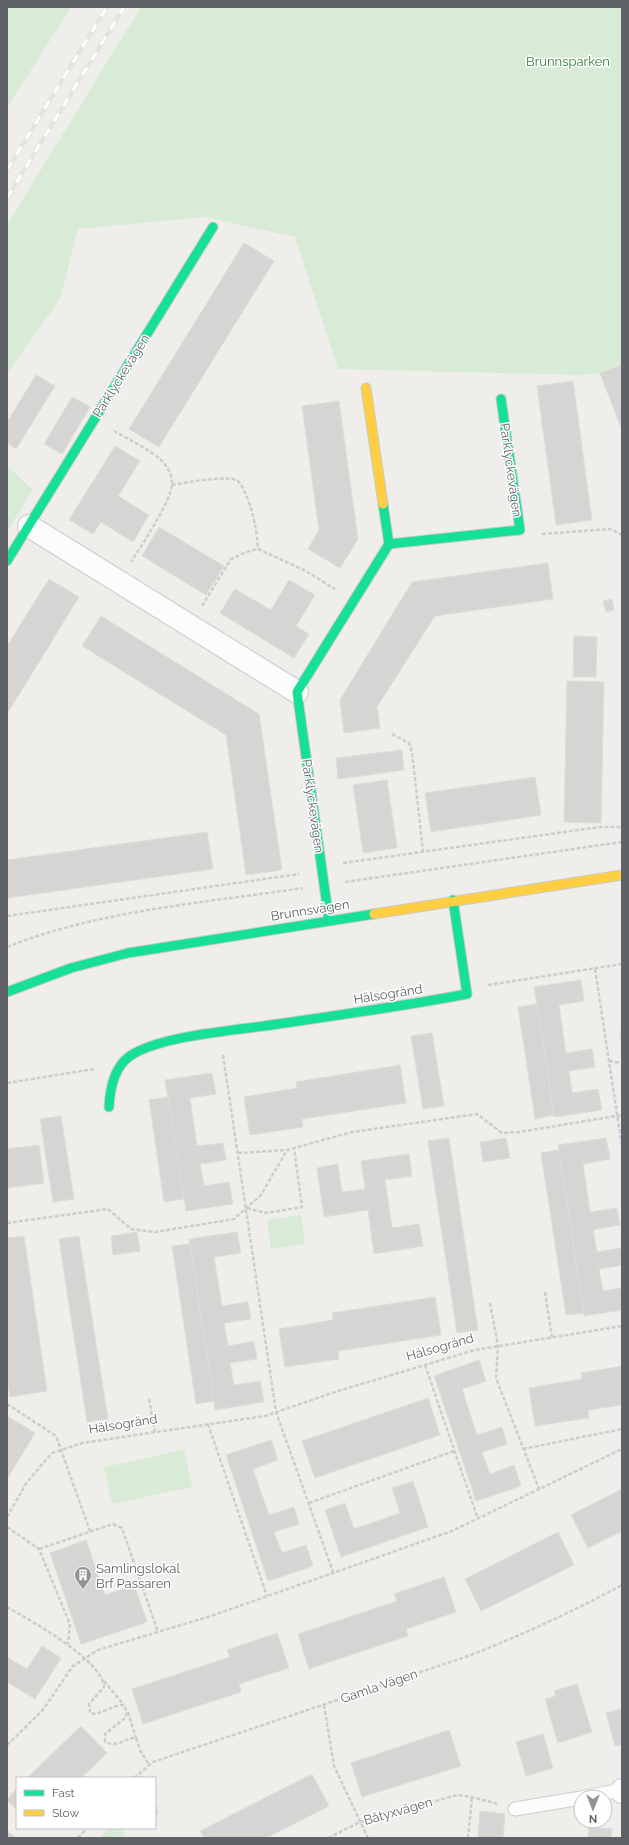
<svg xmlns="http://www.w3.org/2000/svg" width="629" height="1845" viewBox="0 0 629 1845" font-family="Raleway,sans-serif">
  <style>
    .green { fill: #d8ebd6 }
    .building { fill: #d6d5d3; stroke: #deddd9 }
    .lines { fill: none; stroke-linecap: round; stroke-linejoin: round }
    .lane-casing { stroke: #cbcccc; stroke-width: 15 }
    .street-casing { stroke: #cbcccc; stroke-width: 24 }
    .fast-casing { stroke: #cacacb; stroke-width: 11 }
    .slow-casing { stroke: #cacacb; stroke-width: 11 }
    .path { stroke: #cacfcc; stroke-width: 2.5; stroke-dasharray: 4 2; stroke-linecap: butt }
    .lane { stroke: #fdfcfc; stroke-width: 13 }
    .street { stroke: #fdfcfc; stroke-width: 22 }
    .fast { stroke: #16e098; stroke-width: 9 }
    .slow { stroke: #ffcf43; stroke-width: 9 }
    .rail-casing { stroke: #e4e4e4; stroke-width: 4.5 }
    .rail { stroke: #fff; stroke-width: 3; stroke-dasharray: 9; stroke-linecap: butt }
    .labels { text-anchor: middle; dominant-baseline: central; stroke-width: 3; stroke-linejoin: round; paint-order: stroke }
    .park-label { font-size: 13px; fill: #348238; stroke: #fff }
    .street-label { font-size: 13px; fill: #5f6368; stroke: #fff }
    .poi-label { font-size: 13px; fill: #5f6368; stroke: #fff; text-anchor: start }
  </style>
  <rect width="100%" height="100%" fill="#efeeea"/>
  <!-- green -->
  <g class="green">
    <path d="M7,7H71L7,108Z"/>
    <path d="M141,7H622V430L600,373L582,375L338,369L295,237L205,217L78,229L60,299L9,371L7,377V225Z"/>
    <path d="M7,466L33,490L7,531Z"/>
    <path d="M301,1215L305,1244L271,1249L267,1220Z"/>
    <path d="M184,1450L192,1487L112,1504L104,1467Z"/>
    <path d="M109,1828H121L126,1838H100Z"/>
  </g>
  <!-- building -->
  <g class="building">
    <path d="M244,243L274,261L159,447L129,429Z"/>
    <path d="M622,365V430L600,373Z"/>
    <path d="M36,375L55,386L16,449L7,443V422Z"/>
    <path d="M573,381L592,520L556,525L537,386Z"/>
    <path d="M72,397L90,407L62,454L44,444Z"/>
    <path d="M339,401L358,539L340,568L308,549L319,530L302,406Z"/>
    <path d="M115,446L140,461L118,496L149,515L133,542L101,522L93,534L69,520Z"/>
    <path d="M159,527L224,566L206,595L142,556Z"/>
    <path d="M548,563L553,599L435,616L377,707L380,728L344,733L340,700L412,582Z"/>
    <path d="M49,579L79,597L7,714V646Z"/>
    <path d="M289,580L315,595L296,626L309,634L294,658L220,613L235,589L271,610Z"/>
    <path d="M612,599L614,610L606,612L603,601Z"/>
    <path d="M101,616L259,714L282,870L246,875L226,735L82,646Z"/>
    <path d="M574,636L597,637L596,677H573Z"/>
    <path d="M567,681L604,682L601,823L564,822Z"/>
    <path d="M402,750L404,770L338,779L336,758Z"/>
    <path d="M535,777L541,815L431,832L425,793Z"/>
    <path d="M387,780L397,848L363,853L353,785Z"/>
    <path d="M207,832L213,869L7,898V860Z"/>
    <path d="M581,980L584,1001L559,1005L566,1053L592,1049L595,1067L569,1071L572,1093L598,1089L602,1110L554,1117L534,987Z"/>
    <path d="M537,1004L554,1115L535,1119L518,1007Z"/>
    <path d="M622,1019V1038H620Z"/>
    <path d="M432,1033L444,1106L423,1109L411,1036Z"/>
    <path d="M400,1065L406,1103L302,1119L303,1127L250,1135L244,1097L297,1088L296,1082Z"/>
    <path d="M212,1073L216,1094L190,1098L197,1146L223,1143L226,1160L200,1164L204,1186L229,1182L233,1204L186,1211L165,1080Z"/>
    <path d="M168,1097L184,1199L164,1202L149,1100Z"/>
    <path d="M61,1116L74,1199L53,1202L40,1119Z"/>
    <path d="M449,1138L478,1330L457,1333L428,1141Z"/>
    <path d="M506,1138L510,1158L483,1162L480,1142Z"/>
    <path d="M606,1138L610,1159L583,1164L590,1212L617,1208L620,1225L593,1230L597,1252L622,1248V1265L599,1269L603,1291L622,1288V1310L584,1316L558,1145Z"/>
    <path d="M39,1145L44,1183L7,1188V1149Z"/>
    <path d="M559,1150L584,1313L566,1315L541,1153Z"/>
    <path d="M409,1154L412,1176L385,1180L392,1228L419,1224L423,1246L374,1254L368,1210L324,1217L317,1168L338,1164L342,1192L365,1189L361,1161Z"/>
    <path d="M137,1232L140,1251L113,1255L111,1236Z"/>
    <path d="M237,1232L241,1253L214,1257L222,1306L248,1302L251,1319L224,1323L228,1346L254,1341L257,1359L230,1363L234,1385L260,1381L264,1402L215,1410L189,1239Z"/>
    <path d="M24,1236L47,1391L10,1397L7,1379V1238Z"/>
    <path d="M79,1236L108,1419L87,1422L59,1239Z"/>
    <path d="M190,1244L214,1401L196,1404L172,1246Z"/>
    <path d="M435,1297L441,1335L338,1351L339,1359L285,1367L279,1329L333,1320L332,1313Z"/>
    <path d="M479,1360L486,1381L462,1389L477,1435L502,1427L507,1444L482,1452L490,1474L514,1465L521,1486L476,1501L434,1376Z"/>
    <path d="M622,1366V1405L588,1410L589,1418L535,1426L529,1388L582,1379L581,1373Z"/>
    <path d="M428,1398L440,1435L315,1478L302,1441Z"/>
    <path d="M7,1416L35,1433L7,1479Z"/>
    <path d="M271,1440L278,1460L253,1469L269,1515L294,1507L299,1524L274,1532L282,1553L306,1545L313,1566L268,1581L226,1455Z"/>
    <path d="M413,1481L428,1527L341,1557L325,1510L345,1503L354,1529L400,1513L392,1488Z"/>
    <path d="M622,1489V1531L588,1548L571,1515Z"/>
    <path d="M558,1532L574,1565L481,1611L465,1579Z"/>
    <path d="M86,1540L105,1595L134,1585L147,1622L81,1644L50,1553Z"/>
    <path d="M444,1577L456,1612L406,1629L408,1636L309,1669L298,1634L397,1601L394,1594Z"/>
    <path d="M277,1633L289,1668L239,1684L241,1692L143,1724L132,1689L230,1657L227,1650Z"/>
    <path d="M42,1646L61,1658L35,1699L7,1682V1657L27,1669Z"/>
    <path d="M577,1684L592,1732L558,1743L545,1699L556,1696L554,1691Z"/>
    <path d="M622,1709V1745L615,1746L606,1713Z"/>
    <path d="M81,1726L107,1753L81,1778H27Z"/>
    <path d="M449,1730L461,1766L362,1797L351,1763Z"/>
    <path d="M543,1734L553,1768L526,1776L516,1742Z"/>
    <path d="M312,1774L329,1806L266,1838H204L200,1831Z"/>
    <path d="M17,1788V1810L7,1800Z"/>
    <path d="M155,1806H157L158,1814L155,1815Z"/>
    <path d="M480,1811L505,1814L503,1838H478Z"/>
    <path d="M589,1827L612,1829L611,1838H588Z"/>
    <path d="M7,1831L17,1838H7Z"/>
  </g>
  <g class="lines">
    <defs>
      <g id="lane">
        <path d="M585,1797L622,1790"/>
        <path d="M515,1809L581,1798"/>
      </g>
      <g id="street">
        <path d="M29,526L297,692"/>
        <path d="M622,1790V1792"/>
      </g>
      <g id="fast">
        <path d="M389,544L520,530L501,399"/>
        <path d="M7,561L213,227"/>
        <path d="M329,920L297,692L389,544L383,504"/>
        <path d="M7,992L71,968L128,953L374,914"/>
        <path d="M109,1107C110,1088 114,1067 130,1056C161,1035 240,1030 278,1024C341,1015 404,1006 467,994L453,900"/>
      </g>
      <g id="slow">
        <path d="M366,388L383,504"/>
        <path d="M374,914L622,875"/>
      </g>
    </defs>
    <!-- lane casing -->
    <use href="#lane" class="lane-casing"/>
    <!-- street casing -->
    <use href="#street" class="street-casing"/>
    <!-- fast casing -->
    <use href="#fast" class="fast-casing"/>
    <!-- slow casing -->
    <use href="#slow" class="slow-casing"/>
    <!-- path -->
    <g class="path">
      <path d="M114,431C128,439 149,449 161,460C167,466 173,475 172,484C171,502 141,546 131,562"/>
      <path d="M172,485C183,483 228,475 236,480C244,483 254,516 255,525C257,533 257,541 258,549"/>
      <path d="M542,534L611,529L622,535"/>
      <path d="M202,606L231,559L246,552L258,549L304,570L335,589"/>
      <path d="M392,734L409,743L412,752L423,852"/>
      <path d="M343,863L600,827H622"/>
      <path d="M345,882L622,842"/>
      <path d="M7,916L299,874"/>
      <path d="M7,947C100,910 204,903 303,888"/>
      <path d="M595,969L622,1147"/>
      <path d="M488,985L622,964"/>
      <path d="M223,1055L276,1412L333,1572"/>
      <path d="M609,1061L622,1063"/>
      <path d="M7,1083L94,1069"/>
      <path d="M238,1153L286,1150"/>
      <path d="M247,1208L266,1213L302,1207L294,1148"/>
      <path d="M7,1223L108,1209L131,1229L155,1232L234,1219L261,1195L287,1150L352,1132L477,1114L502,1133L519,1132L622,1115"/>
      <path d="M545,1292L552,1338"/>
      <path d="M490,1303L498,1346L496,1378L539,1489"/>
      <path d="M425,1365L478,1519"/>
      <path d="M149,1399L155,1432"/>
      <path d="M7,1404L56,1436L90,1531"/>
      <path d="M208,1424L267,1596"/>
      <path d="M523,1449L622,1429"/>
      <path d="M309,1503L454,1451"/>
      <path d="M7,1517L27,1482L52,1453L82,1443L265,1416L335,1392L475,1350L622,1326"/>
      <path d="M7,1527L39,1549L70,1624L68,1644"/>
      <path d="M39,1549L113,1524L122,1528L158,1632"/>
      <path d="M7,1607C29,1620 103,1660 104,1687L89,1704L90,1713L96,1714L119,1705H124L127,1712L125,1718L105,1734V1742C120,1748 123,1738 136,1738L140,1750L149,1765"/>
      <path d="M104,1681L124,1705"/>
      <path d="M324,1705L334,1766L368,1838"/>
      <path d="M128,1712L136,1738"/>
      <path d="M7,1745L42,1711L73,1666L98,1650L211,1616L452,1531L622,1449"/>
      <path d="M134,1778L153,1762L468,1656C520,1636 572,1612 622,1585"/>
      <path d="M78,1838L87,1828"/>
      <path d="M328,1838L360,1822L457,1795L472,1797L498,1804"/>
      <path d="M468,1838L472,1797"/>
    </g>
    <!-- lane -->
    <use href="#lane" class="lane"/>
    <!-- street -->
    <use href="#street" class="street"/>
    <!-- fast -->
    <use href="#fast" class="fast"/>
    <!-- slow -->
    <use href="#slow" class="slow"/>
    <defs>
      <g id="rail">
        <path d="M7,170L107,7"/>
        <path d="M7,198L124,7"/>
      </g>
    </defs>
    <!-- rail casing -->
    <use href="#rail" class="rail-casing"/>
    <!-- rail -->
    <use href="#rail" class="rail"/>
  </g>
  <!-- icons -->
  <defs>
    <symbol id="building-pin" viewBox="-11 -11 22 30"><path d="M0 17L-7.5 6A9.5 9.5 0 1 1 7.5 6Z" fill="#919496" stroke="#fff"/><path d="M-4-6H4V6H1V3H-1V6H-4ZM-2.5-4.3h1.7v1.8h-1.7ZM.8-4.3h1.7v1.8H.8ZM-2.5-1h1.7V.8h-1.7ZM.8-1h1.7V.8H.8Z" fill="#fff"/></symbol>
  </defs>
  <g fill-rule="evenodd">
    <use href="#building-pin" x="73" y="1565" width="20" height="27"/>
  </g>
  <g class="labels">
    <!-- park labels -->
    <g class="park-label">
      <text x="568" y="61">Brunnsparken</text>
    </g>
    <!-- street labels -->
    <g class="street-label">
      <text transform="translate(121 376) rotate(-58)">Parklyckevägen</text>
      <text transform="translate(511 470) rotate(82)">Parklyckevägen</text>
      <text transform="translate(313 806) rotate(82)">Parklyckevägen</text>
      <text transform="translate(310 910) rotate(-9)">Brunnsvägen</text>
      <text transform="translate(388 994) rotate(-9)">Hälsogränd</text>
      <text transform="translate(440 1347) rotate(-16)">Hälsogränd</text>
      <text transform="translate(123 1424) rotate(-9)">Hälsogränd</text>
      <text transform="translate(379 1686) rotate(-19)">Gamla Vägen</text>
      <text transform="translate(398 1811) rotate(-16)">Båtyxvägen</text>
    </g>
    <!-- poi labels -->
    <g class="poi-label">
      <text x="96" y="1568">Samlingslokal<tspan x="96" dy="15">Brf Passaren</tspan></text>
    </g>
  </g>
  <!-- border -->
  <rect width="629" height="1845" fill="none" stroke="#5f6368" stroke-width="16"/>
  <!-- legend -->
  <rect x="16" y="1777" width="140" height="52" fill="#ffffff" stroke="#bfc1c3"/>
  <rect x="24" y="1790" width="20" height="6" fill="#16e098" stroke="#bfc1c3"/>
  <text x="52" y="1797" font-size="12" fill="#5f6368">Fast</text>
  <rect x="24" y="1810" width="20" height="6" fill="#ffcf43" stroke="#bfc1c3"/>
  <text x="52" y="1817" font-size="12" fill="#5f6368">Slow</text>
  <!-- north arrow -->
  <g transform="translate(593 1809) rotate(180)"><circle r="19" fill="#ffffff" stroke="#bfc1c3"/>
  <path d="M0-3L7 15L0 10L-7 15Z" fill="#919496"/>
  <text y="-6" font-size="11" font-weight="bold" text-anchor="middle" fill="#5f6368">N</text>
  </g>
</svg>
